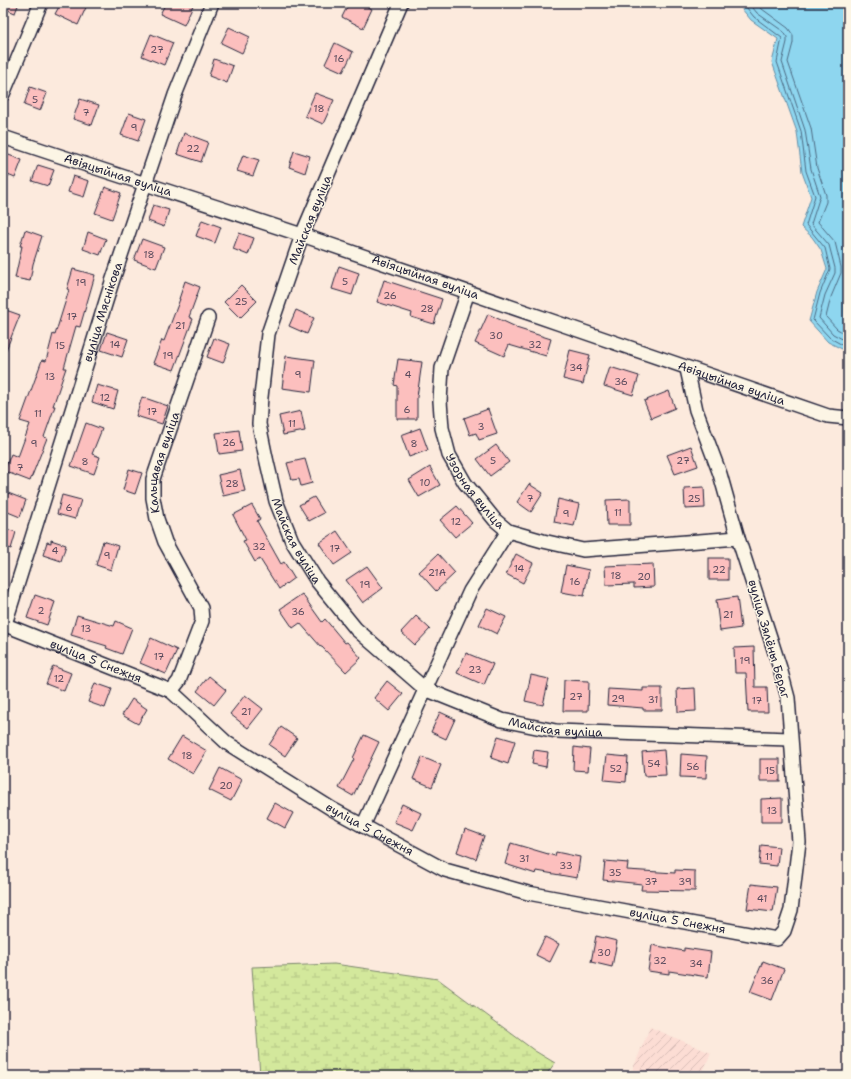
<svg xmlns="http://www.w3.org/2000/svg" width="851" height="1079" viewBox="0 0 851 1079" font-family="'Shantell Sans',sans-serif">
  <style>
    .industrial { fill: url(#industrial-furrows) }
    .wetland { fill: url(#wetland-marsh); stroke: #7a856c }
    .water { fill: #8ed6ef; stroke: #638ea7 }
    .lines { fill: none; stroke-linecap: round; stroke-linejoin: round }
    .shore { stroke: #4d6a83; stroke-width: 1 }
    .building { fill: #fcbfbe; stroke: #22223b }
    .minor-casing { stroke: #22223b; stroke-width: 16 }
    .minor { stroke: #fcf5e5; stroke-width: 13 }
    .labels { text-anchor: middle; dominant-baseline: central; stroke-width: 3; stroke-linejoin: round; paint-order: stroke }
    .number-label { font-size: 10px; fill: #58495c }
    .street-label { font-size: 12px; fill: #22223b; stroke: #fcf5e5 }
  </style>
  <defs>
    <pattern id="industrial-furrows" width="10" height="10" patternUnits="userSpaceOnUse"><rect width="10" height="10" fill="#fcddd4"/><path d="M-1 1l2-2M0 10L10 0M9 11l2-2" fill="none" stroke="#d8bdb7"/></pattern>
    <pattern id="wetland-marsh" width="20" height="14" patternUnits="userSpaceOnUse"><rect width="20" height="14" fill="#d3e89c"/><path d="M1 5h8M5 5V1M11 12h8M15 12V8" fill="none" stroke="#b5c787"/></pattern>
  </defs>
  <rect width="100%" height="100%" fill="#fceadd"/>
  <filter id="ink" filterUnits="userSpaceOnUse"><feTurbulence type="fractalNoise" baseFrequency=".025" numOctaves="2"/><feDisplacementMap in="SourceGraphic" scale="8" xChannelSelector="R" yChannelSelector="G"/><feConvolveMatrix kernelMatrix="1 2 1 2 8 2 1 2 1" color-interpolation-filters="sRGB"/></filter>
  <g filter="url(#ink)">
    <!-- industrial -->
    <path class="industrial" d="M650,1027L711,1053L701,1076H630Z"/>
    <!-- wetland -->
    <path class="wetland" d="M334,964L438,979L535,1051L555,1063L545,1076L260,1075L252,967Z"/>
    <!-- water -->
    <path class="water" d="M737,3H848V352L828,342L809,321L817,292L827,269L821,250L812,237L801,227L811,197L802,172L797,132L772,62L778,39L751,20Z"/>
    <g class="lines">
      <!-- shore -->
      <g class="shore">
        <path d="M743,3L754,17L782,38L777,62L801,131L806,171L815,196L806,225L825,248L830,269L820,293L813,320L830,338L848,348"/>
        <path d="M749,3L757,13L784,32L787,37V42L782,62L805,130L811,169L820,196L811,224L829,245L835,268V273L825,295L819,318L833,334L848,342"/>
        <path d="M757,3L762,9L788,28L793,35V43L788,62L811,128L817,168L826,195V202L818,222L835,242L841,267V273L831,297L826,317L837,329L848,335"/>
      </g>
    </g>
    <!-- building -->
    <g class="building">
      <path d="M3,3H19L15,13L3,8Z"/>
      <path d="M61,3H88L78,25L55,14Z"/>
      <path d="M166,3H194L184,25L160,14Z"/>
      <path d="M349,3H359L372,9L363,28L342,17Z"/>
      <path d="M229,27L250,37L242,53L221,43Z"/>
      <path d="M151,34L173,43L164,65L142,56Z"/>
      <path d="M335,43L353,52L343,72L325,64Z"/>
      <path d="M214,59L233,66L227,83L209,76Z"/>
      <path d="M30,87L47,93L40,111L24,105Z"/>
      <path d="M315,93L334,100L323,124L305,116Z"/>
      <path d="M80,99L99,105L92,125L73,119Z"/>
      <path d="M129,113L146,119L138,141L121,135Z"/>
      <path d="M184,133L208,142L201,162L177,154Z"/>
      <path d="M294,151L310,156L305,173L289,167Z"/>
      <path d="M6,154L22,160L15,178L3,173V162Z"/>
      <path d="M243,155L259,160L253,176L237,171Z"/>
      <path d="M38,165L54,170L48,186L32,181Z"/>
      <path d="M73,176L89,181L84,197L68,192Z"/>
      <path d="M105,187L121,193L112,219L95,213Z"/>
      <path d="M153,205L169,210L164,227L148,221Z"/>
      <path d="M202,220L221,227L215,243L196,236Z"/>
      <path d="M25,230L42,236L33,264L30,281L15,278L22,246H20Z"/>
      <path d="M88,232L106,239L100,255L83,249Z"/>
      <path d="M239,233L254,238L248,255L233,249Z"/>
      <path d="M142,239L164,247L156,268L134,260Z"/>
      <path d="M339,266L359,273L352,295L332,289Z"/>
      <path d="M73,269L95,275L80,327L76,326L64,368H66L53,406H55L44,437L47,438L30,481L4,471L11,454L18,457L30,424L20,421L42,360L46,361L53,334L55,335L69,290L67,289Z"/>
      <path d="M384,280L442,299L434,324L411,317L412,313L377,302Z"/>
      <path d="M185,281L200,287L189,317L193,319L174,370L153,363L162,340L164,341L180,299H179Z"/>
      <path d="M241,285L257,301L240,318L224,302Z"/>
      <path d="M3,309L20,315L4,355L3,354Z"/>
      <path d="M296,310L314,318L307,334L289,326Z"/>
      <path d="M488,314L516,327V328L551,339L546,356L509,345L504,356L475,343Z"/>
      <path d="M107,332L128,339L122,357L101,350Z"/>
      <path d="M214,338L230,344L223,363L207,357Z"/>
      <path d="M570,350L590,355L583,384L563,379Z"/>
      <path d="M286,356L315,360L311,392L282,388Z"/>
      <path d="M398,359L422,362L417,397V419H397V386L394,385Z"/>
      <path d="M610,367L639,376L633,395L604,386Z"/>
      <path d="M97,385L118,391L113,409L92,402Z"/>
      <path d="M669,391L675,408L651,418L644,401Z"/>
      <path d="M142,397L168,406L162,424L136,416Z"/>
      <path d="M488,409L497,434L479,440L476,433L470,435L464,418Z"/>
      <path d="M301,411L305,431L283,435L279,416Z"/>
      <path d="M86,423L102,429L92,454L100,457L94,474L71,466Z"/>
      <path d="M420,428L428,450L409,457L401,435Z"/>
      <path d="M239,430L242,451L219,454L216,433Z"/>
      <path d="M496,445L509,462L490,476L477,459Z"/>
      <path d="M691,446L698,466L675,474L667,455Z"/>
      <path d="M305,459L312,483L301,486L299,479L292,480L287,463Z"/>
      <path d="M430,467L440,485L419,497L409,480Z"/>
      <path d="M129,469L142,473L135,494L123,490Z"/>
      <path d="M240,470L245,491L223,496L218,475Z"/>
      <path d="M529,484L543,493L531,512L517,502Z"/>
      <path d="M704,487L705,508L685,509L684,488Z"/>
      <path d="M8,493L26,500L20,517L3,510Z"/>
      <path d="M62,495L81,500L75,519L57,514Z"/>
      <path d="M314,497L324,513L309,521L299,505Z"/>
      <path d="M558,499L579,504L574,526L554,522Z"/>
      <path d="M630,499V525H607L606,500Z"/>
      <path d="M252,505L260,519L257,521L281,564L284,562L294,578L279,589L260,559L255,562L243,541L246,540L233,515Z"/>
      <path d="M457,506L472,523L455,537L440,520Z"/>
      <path d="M3,528L16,532L11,549L3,546Z"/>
      <path d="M337,531L352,553L334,565L319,543Z"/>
      <path d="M51,540L66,545L61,561L43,555L47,542L51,543Z"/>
      <path d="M103,541L118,546L111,570L96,565Z"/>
      <path d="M438,554L455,573L436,591L419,572Z"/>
      <path d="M516,554L533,563L523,583L506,574Z"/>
      <rect x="709" y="558" width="19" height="22"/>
      <path d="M653,564L654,587L634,588V584L606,585L605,566Z"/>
      <path d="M566,565L589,570L584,596L561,592Z"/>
      <path d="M367,566L383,588L363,603L346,580Z"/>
      <path d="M302,594L322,622L325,619L345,643L347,642L361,658L346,672L322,647H321L300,623L293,628L280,609Z"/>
      <path d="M35,595L55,602L47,625L27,618Z"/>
      <path d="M737,597L741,628L720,631L716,600Z"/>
      <path d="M487,608L506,617L497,634L479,625Z"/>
      <path d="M77,615L114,626L116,621L132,628L122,654L106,648L107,646L71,635Z"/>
      <path d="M416,616L430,629L415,645L401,632Z"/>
      <path d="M151,638L177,650L166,674L140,663Z"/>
      <path d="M754,647L755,687H767L768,712H748L746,673H735L734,648Z"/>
      <path d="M466,653L493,664L484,685L457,673Z"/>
      <path d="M53,666L71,673L64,691L46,684Z"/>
      <path d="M531,675L549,679L543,705L525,701Z"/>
      <path d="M209,676L226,690L214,705L197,691Z"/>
      <path d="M564,680L589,681L588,711H563Z"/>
      <path d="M387,681L403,694L389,711L374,698Z"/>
      <path d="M95,683L112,689L105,708L88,702Z"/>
      <path d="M643,688H662V710H643V708L607,705L608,689L643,691Z"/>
      <path d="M695,688L696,711L678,712L677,689Z"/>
      <path d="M245,695L263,709L248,728L230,714Z"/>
      <path d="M132,699L147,709L138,724L122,715Z"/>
      <path d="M440,712L455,719L446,739L431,732Z"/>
      <path d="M281,727L297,738L285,756L269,745Z"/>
      <path d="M364,735L379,742L353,796L339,788L354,759L353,758Z"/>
      <path d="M182,736L207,751L193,774L168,759Z"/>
      <path d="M498,736L515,741L508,764L491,758Z"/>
      <path d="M574,747L590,749L588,771L573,770Z"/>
      <path d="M534,750L548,752L546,767L532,764Z"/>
      <path d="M664,750L666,775L644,776L642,752Z"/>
      <path d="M681,754L707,756L706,778L680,777Z"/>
      <path d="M607,755L628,757L626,782L604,780Z"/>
      <path d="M422,757L441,765L432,787L413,779Z"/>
      <rect x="760" y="759" width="20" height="22"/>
      <path d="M220,768L242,780L231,801L209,790Z"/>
      <path d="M782,798V822H761V799Z"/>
      <path d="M275,803L293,813L285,828L267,818Z"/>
      <path d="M402,804L421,813L413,830L394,822Z"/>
      <path d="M465,829L484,836L476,859L457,852Z"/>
      <path d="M511,843L555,856L556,852L580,857L577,878L537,871L536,874L505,864Z"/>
      <path d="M761,845L779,847L777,866L759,864Z"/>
      <path d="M605,861L628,863L627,870L675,873V870L695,871V891L641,890L642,884L603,880Z"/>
      <path d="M751,884L777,887L773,912L747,909Z"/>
      <path d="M596,936L617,941L612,967L591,962Z"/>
      <path d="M545,937L559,944L550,962L536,955Z"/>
      <path d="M652,945L684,951V948L711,952L708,977L669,971V974L648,971Z"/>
      <path d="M763,961L784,969L772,1000L750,992Z"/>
    </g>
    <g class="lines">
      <defs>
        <g id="minor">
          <path id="s1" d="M401,3L302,235L268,334L261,397L259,424L266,458L276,501L292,541L317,581L356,629L425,689L502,720L556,731L790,739"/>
          <path d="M3,94L41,3"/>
          <path id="s2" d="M3,137C103,171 203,202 302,235C478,294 652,357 828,416L848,418"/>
          <path id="s3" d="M468,292L442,368L440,401L442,428L449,455L465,483L495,520L508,531L543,541L583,550L738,538"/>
          <path id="s4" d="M3,624L171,691L227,743L332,809L445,870L528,893L777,939L784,931L791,910L799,842L788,698L780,668L738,538L720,474L696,410L687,369"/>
          <path id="s5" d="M5,624L112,282L175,95L212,3"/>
          <path id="s6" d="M171,691L179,681L202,621L201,608L165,542L157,519L153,498V479L208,318"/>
          <path d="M363,826L470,591L508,531"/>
        </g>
      </defs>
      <!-- minor casing -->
      <use href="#minor" class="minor-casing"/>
      <!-- minor -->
      <use href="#minor" class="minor"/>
    </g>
  </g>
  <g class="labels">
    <!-- number labels -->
    <g class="number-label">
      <text x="157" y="49">27</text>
      <text x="339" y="58">16</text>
      <text x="35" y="99">5</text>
      <text x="319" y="108">18</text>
      <text x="86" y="112">7</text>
      <text x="134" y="127">9</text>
      <text x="193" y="148">22</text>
      <text x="149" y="254">18</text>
      <text x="345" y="281">5</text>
      <text x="81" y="282">19</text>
      <text x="390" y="295">26</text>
      <text x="241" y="301">25</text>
      <text x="427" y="308">28</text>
      <text x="72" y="316">17</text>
      <text x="180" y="325">21</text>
      <text x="496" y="335">30</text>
      <text x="115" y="344">14</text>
      <text x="535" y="344">32</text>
      <text x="60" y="345">15</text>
      <text x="168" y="355">19</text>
      <text x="576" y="367">34</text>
      <text x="298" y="374">9</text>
      <text x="408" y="374">4</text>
      <text x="50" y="376">13</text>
      <text x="621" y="381">36</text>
      <text x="105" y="397">12</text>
      <text x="407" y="409">6</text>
      <text x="152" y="411">17</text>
      <text x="38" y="413">11</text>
      <text x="292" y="423">11</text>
      <text x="481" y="426">3</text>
      <text x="229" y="442">26</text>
      <text x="34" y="443">9</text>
      <text x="414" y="443">8</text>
      <text x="493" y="460">5</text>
      <text x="683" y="460">27</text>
      <text x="85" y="461">8</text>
      <text x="20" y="467">7</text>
      <text x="425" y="482">10</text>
      <text x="232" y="483">28</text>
      <text x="530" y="498">7</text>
      <text x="694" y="498">25</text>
      <text x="69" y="507">6</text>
      <text x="618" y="512">11</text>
      <text x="566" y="513">9</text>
      <text x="456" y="521">12</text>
      <text x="259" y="546">32</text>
      <text x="335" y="548">17</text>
      <text x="55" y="550">4</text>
      <text x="107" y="555">9</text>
      <text x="519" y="568">14</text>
      <text x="719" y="569">22</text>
      <text x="437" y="572">21А</text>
      <text x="616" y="575">18</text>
      <text x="644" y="576">20</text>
      <text x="575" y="581">16</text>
      <text x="365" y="584">19</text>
      <text x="41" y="610">2</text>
      <text x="298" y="611">36</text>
      <text x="728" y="614">21</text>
      <text x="86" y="628">13</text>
      <text x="159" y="656">17</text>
      <text x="745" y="660">19</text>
      <text x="475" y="669">23</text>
      <text x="59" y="678">12</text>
      <text x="576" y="696">27</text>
      <text x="618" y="698">29</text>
      <text x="653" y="699">31</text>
      <text x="757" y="700">17</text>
      <text x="246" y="711">21</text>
      <text x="187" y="755">18</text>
      <text x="654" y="763">54</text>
      <text x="693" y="766">56</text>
      <text x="616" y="768">52</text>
      <text x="770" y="770">15</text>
      <text x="226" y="785">20</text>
      <text x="772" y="810">13</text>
      <text x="769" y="856">11</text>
      <text x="524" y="858">31</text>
      <text x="566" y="865">33</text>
      <text x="615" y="872">35</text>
      <text x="651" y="881">37</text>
      <text x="685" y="881">39</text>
      <text x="762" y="898">41</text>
      <text x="604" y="952">30</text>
      <text x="660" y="960">32</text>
      <text x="696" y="963">34</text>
      <text x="767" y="980">36</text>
    </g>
    <!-- street labels -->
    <g class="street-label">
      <text stroke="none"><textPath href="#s2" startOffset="121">Авіяцыйная вуліца</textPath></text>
      <text transform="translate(310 220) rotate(-68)">Майская вуліца</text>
      <text stroke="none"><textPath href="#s2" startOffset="445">Авіяцыйная вуліца</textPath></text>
      <text stroke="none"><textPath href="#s5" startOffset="327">вуліца Мяснікова</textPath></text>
      <text stroke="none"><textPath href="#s2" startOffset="769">Авіяцыйная вуліца</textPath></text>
      <text stroke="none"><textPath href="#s6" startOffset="248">Кальцавая вуліца</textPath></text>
      <text stroke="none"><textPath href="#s3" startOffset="213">Узорная вуліца</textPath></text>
      <text stroke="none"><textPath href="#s1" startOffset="571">Майская вуліца</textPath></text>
      <text transform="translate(769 639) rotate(74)">вуліца Зялёны Бераг</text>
      <text stroke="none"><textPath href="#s4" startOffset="100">вуліца 5 Снежня</textPath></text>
      <text stroke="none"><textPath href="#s1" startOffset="907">Майская вуліца</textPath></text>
      <text stroke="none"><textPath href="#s4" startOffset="424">вуліца 5 Снежня</textPath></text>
      <text stroke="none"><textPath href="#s4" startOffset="748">вуліца 5 Снежня</textPath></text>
    </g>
  </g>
  <!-- margin -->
  <rect width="851" height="1079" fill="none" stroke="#fcf5e5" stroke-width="16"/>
  <rect x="8" y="8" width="835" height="1063" fill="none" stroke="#22223b" stroke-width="1.5" filter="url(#ink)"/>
</svg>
